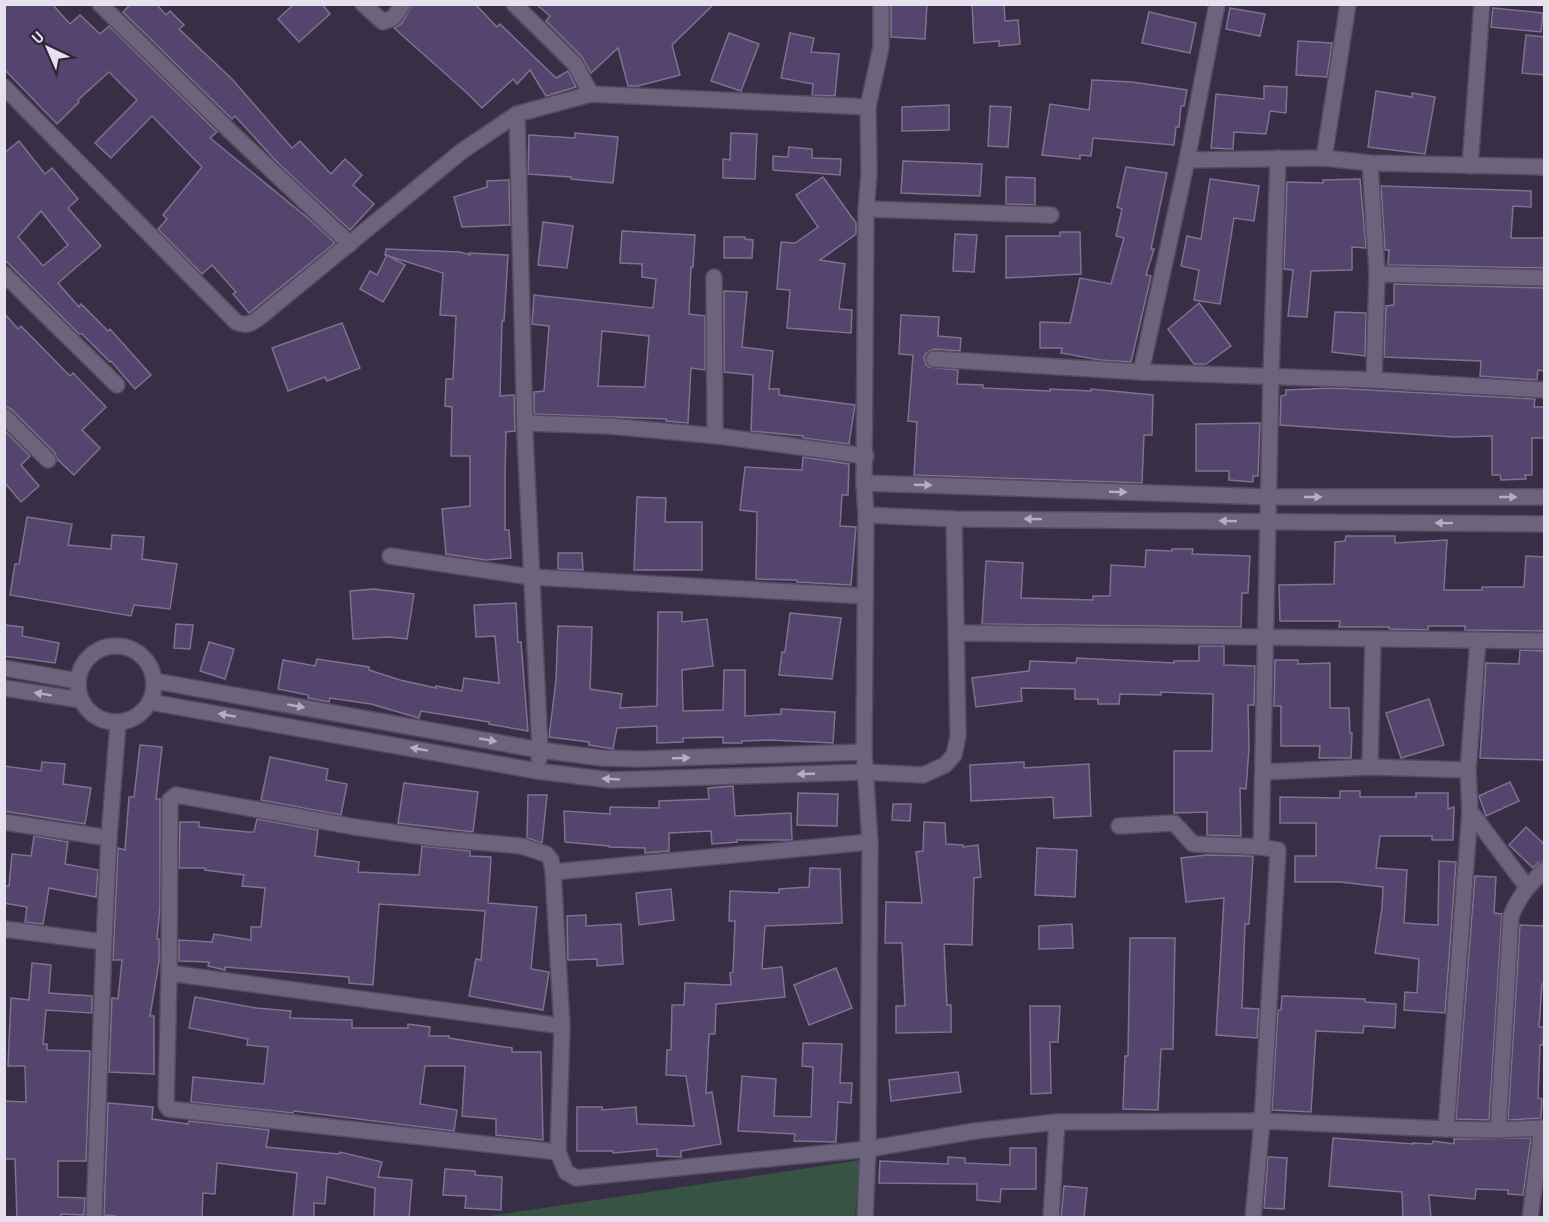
<svg xmlns="http://www.w3.org/2000/svg" width="1549" height="1222" viewBox="0 0 1549 1222" font-family="'Archivo Narrow',sans-serif">
  <style>
    .green { fill: #375343 }
    .building { fill: #55446e; stroke: #7c738d; stroke-width: 1.5; fill-rule: evenodd }
    .lines { fill: none; stroke-linecap: round; stroke-linejoin: round }
    .minor-casing { stroke: #534c5f; stroke-width: 18 }
    .tertiary-casing { stroke: #534c5f; stroke-width: 18 }
    .minor { stroke: #6c637c; stroke-width: 15 }
    .tertiary { stroke: #6c637c; stroke-width: 15 }
    .oneway { fill: #b5afc1 }
  </style>
  <rect width="100%" height="100%" fill="#382f46"/>
  <!-- green -->
  <path class="green" d="M861,1160L855,1217H483Z"/>
  <!-- building -->
  <g class="building">
    <path d="M4,4H52L70,24L80,15L100,34L109,26L217,132L210,138L309,219L335,243L249,313L233,294L236,292L212,265L202,274L158,229L167,219L163,215L202,167L152,116L111,158L95,143L137,100L109,72L78,100L79,102L57,124L4,69Z"/>
    <path d="M131,4H156L166,15L170,11L184,25L179,29L232,79L292,148L300,141L331,174L345,159L362,175L353,185L374,204L350,230L278,163L235,116L232,119L123,12Z"/>
    <path d="M294,4H322L330,14L299,42L278,19Z"/>
    <path d="M413,4H475L497,27L500,24L556,78L568,71L576,87L546,96L530,70L517,84L513,79L482,108L467,93L394,28L401,24Z"/>
    <path d="M536,4H714L672,45L680,75L638,86H628L618,48L591,73L582,57L546,21L550,16Z"/>
    <path d="M891,4H927L925,39L891,37Z"/>
    <path d="M972,4H1004L1005,21L1018,20L1020,44L999,46V41L974,43Z"/>
    <path d="M1230,8L1265,14L1260,36L1226,29Z"/>
    <path d="M1493,8L1543,13L1541,32L1491,27Z"/>
    <path d="M1149,12L1196,23L1190,53L1142,43Z"/>
    <path d="M729,33L759,44L741,91L711,81Z"/>
    <path d="M790,33L814,38L811,52L839,54L835,96L812,95L813,84L781,78Z"/>
    <path d="M1526,35L1545,37V75L1522,73Z"/>
    <path d="M1298,41L1332,43L1327,77L1296,75Z"/>
    <path d="M1092,80L1132,82L1187,90L1184,106H1181L1179,127H1176L1174,145L1093,138L1091,156L1080,155V159L1042,155L1050,104L1089,110Z"/>
    <path d="M1264,86L1287,87L1286,113L1270,111L1266,134L1234,132L1233,149L1211,148L1216,94L1264,99Z"/>
    <path d="M1376,91L1412,97V93L1435,97L1425,154L1368,147Z"/>
    <path d="M949,105V130L902,131V107Z"/>
    <path d="M990,106L1011,107L1008,147L988,146Z"/>
    <path d="M575,133L618,137L613,183L571,179V177L528,174L529,135L575,138Z"/>
    <path d="M731,133L757,134L755,179L723,178V159L730,160Z"/>
    <path d="M19,141L45,174L52,168L78,199L68,208L101,246L58,283L79,307L81,304L108,331L110,329L151,375L135,389L111,361L110,362L82,334H79L4,259V153ZM41,211L68,245L43,266L18,237Z"/>
    <path d="M789,147L812,149V158L841,159L840,175L773,170V156L788,157Z"/>
    <path d="M903,161L982,164L980,196L901,193Z"/>
    <path d="M1126,167L1167,173L1151,249H1154L1146,275L1151,276L1131,362L1100,360L1061,353L1062,348H1040V322L1070,323L1080,278L1111,284L1124,238L1116,236L1122,209L1117,207Z"/>
    <path d="M823,177L856,223V234L820,260L845,264L839,309L852,310L851,333L787,328L790,290L777,289L781,242L795,243L818,227L796,195Z"/>
    <path d="M1006,177L1035,178V205L1006,204Z"/>
    <path d="M1210,179L1259,186L1254,221L1234,218L1220,304L1194,300L1199,270L1181,266L1187,236L1201,239Z"/>
    <path d="M1360,179L1366,248L1352,247V270L1311,271L1307,317L1288,316L1293,270L1284,269L1287,182L1323,183V180Z"/>
    <path d="M509,180L510,225L462,227L454,197L487,187V181Z"/>
    <path d="M1381,186L1531,191V207L1513,206L1511,238H1545V268L1388,265L1389,250H1385Z"/>
    <path d="M543,222L573,226L567,268L538,265Z"/>
    <path d="M622,231L695,235L693,267H691L689,314L705,316V370L691,368L688,423L666,421V419L534,414V392L544,391L549,326L532,324L534,295L653,308L656,279L642,277V264L620,263ZM602,331L649,336L645,387L598,386Z"/>
    <path d="M1060,232H1080L1081,274L1006,278V236H1060Z"/>
    <path d="M955,234L977,235L974,272L953,271Z"/>
    <path d="M724,237H745V239L753,240L752,258H724Z"/>
    <path d="M386,249L460,252L470,255L469,253L508,255L504,321H502L500,396L514,395L515,431L506,432L505,475V530H509L511,558L486,560L446,554L442,509L470,506V456H451L452,407L445,406L446,379H453L456,316L440,315L443,273L385,255Z"/>
    <path d="M387,255L405,265L383,302L360,289L370,271L377,275Z"/>
    <path d="M1394,284L1545,288V371L1538,370L1537,380L1480,376L1481,361L1384,357L1386,306L1394,305Z"/>
    <path d="M724,291L747,292L742,347L773,351L769,389H779V395L855,405L849,444L803,438V436L751,431L753,375L724,372Z"/>
    <path d="M1199,303L1231,346L1206,364H1194L1168,329Z"/>
    <path d="M1335,312L1366,313L1365,356L1332,352Z"/>
    <path d="M4,313L18,329L21,326L70,376L73,373L106,407L82,430L100,448L74,475L57,459L55,453L11,409L4,406Z"/>
    <path d="M901,315L939,317L938,336L961,338L960,351L934,349L926,353L924,358L926,364L929,367L958,370L957,384L983,385V388L1050,391V389L1091,391V389L1153,395L1152,435H1144L1142,483L914,475L917,422L908,421L913,355L899,354Z"/>
    <path d="M342,323L360,368L327,381L325,377L288,391L272,348Z"/>
    <path d="M1332,388L1535,399L1534,407H1545V438H1532V475H1525L1526,479L1501,480L1500,475H1492V436L1454,437L1280,425L1281,396L1286,395V390Z"/>
    <path d="M1260,423L1258,476H1253V482L1229,480V471H1196V424Z"/>
    <path d="M4,430L30,456L21,465L39,486L21,502L4,482Z"/>
    <path d="M803,457L849,464L848,495H842L840,526L856,527L851,585L797,582V580L756,579L757,512L740,510L745,467L802,470Z"/>
    <path d="M637,497L666,498L665,522H702V570H634Z"/>
    <path d="M27,517L72,524L68,545L111,549L112,535L144,537L142,559L177,564L170,609L134,605L131,616L10,595L15,564H19Z"/>
    <path d="M1346,536H1395V543L1447,540L1444,590H1482V587H1524L1526,556L1545,557V631L1465,630V626H1428V630L1389,629V627H1339L1340,621H1280L1279,585L1334,584L1335,542L1345,541Z"/>
    <path d="M1172,549H1193L1192,554L1250,556L1248,593H1242L1241,627L982,624L986,561L1023,563L1021,598L1093,600V596H1110L1111,565L1145,567L1146,550L1172,551Z"/>
    <path d="M558,553H582L583,570L558,569Z"/>
    <path d="M374,589L414,594L407,639L389,637L353,639L350,591Z"/>
    <path d="M516,603L518,642H521L528,731L489,724V722L421,711L419,718L371,704L330,698L329,702L308,698V695L278,689L283,660L315,666L317,659L369,667V670L400,680L436,688V686L462,691L464,678L499,683L495,636L476,637L474,605Z"/>
    <path d="M658,612H682V622L707,619L713,666L682,670L683,711L723,710L724,670H745V716L781,714V709L835,712L833,743L771,740L742,741V743H723V737L683,738V742L657,743V726L617,728L613,749L589,745V742L549,737L556,680L558,626L592,627L590,689L622,694L620,708L657,706Z"/>
    <path d="M790,613L841,618L832,679L779,675L782,652H785Z"/>
    <path d="M176,624L193,625L190,649L174,648Z"/>
    <path d="M4,625L23,627L22,636L59,643L55,663L4,656Z"/>
    <path d="M209,642L234,649L225,679L200,671Z"/>
    <path d="M1199,646H1224V665L1255,666L1254,705H1248L1249,748L1246,789L1240,788L1241,836L1207,835V812L1174,813V751H1212L1213,694L1161,692V695L1120,694L1119,704H1098V699H1075V689L1021,688L1022,701L976,707L972,678L1029,671L1030,661L1076,663L1077,658L1174,663V661H1199Z"/>
    <path d="M1520,650L1545,651V760L1480,758L1486,663L1519,664Z"/>
    <path d="M1275,660H1298V664L1330,663V708H1349L1350,733H1352L1351,758H1319L1320,746H1281V706H1274Z"/>
    <path d="M1429,699L1444,745L1401,758L1386,713Z"/>
    <path d="M140,745L162,747L156,799H160V907L157,939H159V962L150,1016H154V1074L109,1072L112,998L118,999L122,960H113L118,848L125,850L129,797H134Z"/>
    <path d="M270,757L328,769L326,780L347,784L341,815L261,800Z"/>
    <path d="M42,762L65,764L63,784L91,788L85,824L4,811V766L41,771Z"/>
    <path d="M1024,762V768L1089,764L1091,816L1054,818L1053,797L971,801L970,765Z"/>
    <path d="M1510,782L1519,801L1486,816L1479,796Z"/>
    <path d="M404,783L478,792L473,832L398,823Z"/>
    <path d="M733,786L735,816L791,813L792,840H737V842L712,844L711,831L669,833V851L645,853V848L609,847V846L565,842L564,811L610,814V807L659,808V801L709,799L708,788Z"/>
    <path d="M1340,791H1360V797H1416V793H1448V809L1454,807L1453,840H1432V836H1380L1376,868L1407,870L1404,923L1438,925L1439,861L1456,862L1445,1013L1404,1010L1405,992L1417,993L1419,959L1375,953L1382,908L1383,887L1340,882H1295V856H1316V823H1280V797L1340,798Z"/>
    <path d="M798,793L838,794L837,826L797,825Z"/>
    <path d="M528,795H547L542,843L527,838Z"/>
    <path d="M893,804H911L910,821L892,820Z"/>
    <path d="M257,819L318,830L315,856L359,862L358,872L419,875L422,846L470,851V856L491,857L488,903L537,907L531,969L549,972L543,1010L469,996L476,959L481,960L485,911L379,904L373,985L349,983V977L225,967V970L208,966L209,962L179,961V940L212,942L214,934L251,940V927H261L265,888L242,886L244,875L205,870V868H179L180,822H199V827L248,832H254Z"/>
    <path d="M924,822L945,823L946,844L963,845V847L978,845L981,877L974,878L972,945L944,944L947,1005H951V1032L896,1033V1006H905L902,943H885L886,902L922,903L916,852L923,851Z"/>
    <path d="M1526,827L1545,845V861L1538,863L1533,868L1509,845Z"/>
    <path d="M34,836L68,842L65,864L98,870L96,897L49,888L43,924L25,922L27,907L4,903V886H9L12,854L31,856Z"/>
    <path d="M1037,848L1077,850L1075,897L1035,895Z"/>
    <path d="M1207,855L1253,856L1249,924H1245L1242,1008L1259,1009L1257,1038L1216,1035L1224,898L1186,902L1181,858Z"/>
    <path d="M810,868L840,869L842,923L765,926L762,969L782,967L785,997L716,1004L715,1034H709L706,1093L712,1092L721,1144L681,1151V1157L657,1156V1149L613,1153V1151H577V1107H602V1110L636,1107L637,1124L694,1126L686,1076L666,1075L667,1050H671L672,1005H684L685,983L731,985L730,973L733,972L735,921H729L730,891L779,893V889L809,887Z"/>
    <path d="M1475,876L1496,877L1494,913L1502,914L1489,1120L1456,1119Z"/>
    <path d="M671,889L674,920L639,925L636,893Z"/>
    <path d="M586,915V926L621,924L623,964L597,966V959L568,960L567,916Z"/>
    <path d="M1072,924L1073,948L1039,949V926Z"/>
    <path d="M1520,925L1545,926V984H1542L1539,1027H1544L1543,1045H1540L1538,1098L1542,1099L1541,1118L1508,1120Z"/>
    <path d="M1130,938H1175L1173,1049H1161L1158,1110L1123,1109L1125,1056H1128Z"/>
    <path d="M32,963L51,965L49,993L92,996V1013L46,1010L43,1044H47V1050L90,1051L86,1161H58V1197L85,1198L84,1215L61,1214V1218H17L15,1159H4V1101L26,1102L25,1066H8L11,998L29,1000Z"/>
    <path d="M836,968L852,1008L809,1025L794,985Z"/>
    <path d="M1282,996L1365,999V1002L1396,1004L1395,1028L1364,1026L1363,1033L1316,1031L1311,1112L1272,1110L1278,1010H1281Z"/>
    <path d="M195,997L256,1008L291,1011L290,1018L352,1020V1028H408V1024L430,1027L429,1036H449V1038L512,1048V1052H541L543,1140L496,1135V1119L462,1116L465,1066H425L420,1104L457,1110L454,1131L294,1111L293,1113L191,1102L193,1077L264,1084L268,1047L247,1045L248,1039L189,1028Z"/>
    <path d="M1030,1006H1060L1058,1042H1050L1051,1093L1031,1094Z"/>
    <path d="M803,1043L842,1044L840,1083H852L851,1103L838,1102L836,1142L794,1141L795,1134L738,1131L742,1076L776,1079L774,1116L811,1117L813,1067L802,1066Z"/>
    <path d="M958,1072L961,1092L891,1101L889,1080Z"/>
    <path d="M108,1103L153,1107L152,1119L188,1124L189,1121L269,1130L266,1147L339,1154L340,1152L382,1162L378,1177L412,1180L409,1218H374L375,1188L327,1177L325,1204L314,1203V1218H293L297,1173L217,1163L215,1194L203,1193L202,1218H115V1216L104,1215Z"/>
    <path d="M1333,1138L1413,1144V1143L1432,1144L1433,1141L1454,1144V1139L1531,1138L1523,1195L1508,1194V1190L1476,1189L1475,1199L1429,1195L1431,1218H1403L1402,1192L1329,1186Z"/>
    <path d="M1010,1148H1036V1189H1001L1000,1202L977,1200V1184L879,1183L880,1161L948,1164V1157L965,1158V1163L1010,1165Z"/>
    <path d="M1268,1157L1287,1158L1284,1209L1264,1208Z"/>
    <path d="M445,1169L475,1171V1175L502,1177L501,1210L465,1208L466,1196L443,1195Z"/>
    <path d="M1064,1186L1087,1188L1084,1218H1061Z"/>
  </g>
  <g class="lines">
    <defs>
      <g id="minor">
        <path d="M100,4L232,133L350,244"/>
        <path d="M363,4L383,22L393,18L403,4"/>
        <path d="M514,4L575,64L591,94"/>
        <path d="M868,107L881,47V4"/>
        <path d="M517,114L525,435L540,750L539,759"/>
        <path d="M1324,158L1348,4"/>
        <path d="M1187,160L1324,158L1370,163L1544,167"/>
        <path d="M1370,163L1377,274"/>
        <path d="M1470,166L1482,4"/>
        <path d="M866,209L1051,215"/>
        <path d="M4,274L117,385"/>
        <path d="M714,277L715,430L718,436L866,456"/>
        <path d="M934,359L1141,372L1374,380L1544,390"/>
        <path d="M1141,372L1187,160L1217,4"/>
        <path d="M1374,380L1377,274L1544,278"/>
        <path d="M4,416L48,460"/>
        <path d="M525,423L609,426L718,436"/>
        <path d="M864,483L1269,497H1544"/>
        <path d="M866,515L954,519L1544,524"/>
        <path d="M390,556L531,577L865,596"/>
        <path d="M956,633L1544,641"/>
        <path d="M1478,640L1468,770L1470,811L1527,887"/>
        <circle cx="116" cy="684" r="38"/>
        <path d="M4,668L78,681"/>
        <path d="M155,681L540,750L602,758L639,759L864,752"/>
        <path d="M4,688L81,700"/>
        <path d="M150,702L537,771L610,780L865,772L923,775L945,765L954,755L958,736L954,519"/>
        <path d="M1370,767L1373,639"/>
        <path d="M1264,772L1370,767L1468,770"/>
        <path d="M4,822L109,838"/>
        <path d="M1119,826L1174,823L1193,844L1261,847L1271,376L1278,158"/>
        <path d="M553,872L562,1026L558,1152L566,1172L576,1178L868,1149L975,1131L1057,1122L1262,1121L1446,1129L1498,1130L1544,1128"/>
        <path d="M4,929L104,942L94,1218"/>
        <path d="M104,942L109,838L118,723"/>
        <path d="M169,973L170,800L176,795L355,827L432,838L521,846L546,854L551,860L553,872L870,842"/>
        <path d="M1446,1129L1470,811"/>
        <path d="M1498,1130L1511,916C1518,897 1530,884 1544,870"/>
        <path d="M558,1152L169,1109L166,1105L169,973L562,1026"/>
        <path d="M1051,1218L1057,1122"/>
        <path d="M1253,1218L1262,1121L1278,850L1261,847"/>
        <path d="M1530,1218L1542,1128"/>
      </g>
      <path id="tertiary" d="M4,87L236,322C248,328 255,321 265,313L462,151L517,114L591,94L868,107L869,174L866,209L864,483L866,515L864,752L870,842L868,1149L865,1218"/>
    </defs>
    <!-- minor casing -->
    <use href="#minor" class="minor-casing"/>
    <!-- tertiary casing -->
    <use href="#tertiary" class="tertiary-casing"/>
    <!-- minor -->
    <use href="#minor" class="minor"/>
    <!-- tertiary -->
    <use href="#tertiary" class="tertiary"/>
  </g>
  <!-- one-way arrows -->
  <defs><path id="oneway-solid" d="M-6-.8H1V-3.2L6.5 0L1 3.2V.8H-6Z" transform="scale(1.5)"/></defs>
  <g class="oneway">
    <use href="#oneway-solid" transform="translate(923 485) rotate(2)"/>
    <use href="#oneway-solid" transform="translate(1118 492) rotate(2)"/>
    <use href="#oneway-solid" transform="translate(1313 497)"/>
    <use href="#oneway-solid" transform="translate(1508 497)"/>
    <use href="#oneway-solid" transform="translate(1033 519) rotate(-179)"/>
    <use href="#oneway-solid" transform="translate(1228 521) rotate(-179)"/>
    <use href="#oneway-solid" transform="translate(1444 523) rotate(-179)"/>
    <use href="#oneway-solid" transform="translate(43 694) rotate(-171)"/>
    <use href="#oneway-solid" transform="translate(296 706) rotate(10)"/>
    <use href="#oneway-solid" transform="translate(227 715) rotate(-170)"/>
    <use href="#oneway-solid" transform="translate(488 740) rotate(10)"/>
    <use href="#oneway-solid" transform="translate(419 749) rotate(-170)"/>
    <use href="#oneway-solid" transform="translate(681 758) rotate(-2)"/>
    <use href="#oneway-solid" transform="translate(806 774) rotate(178)"/>
    <use href="#oneway-solid" transform="translate(611 779) rotate(-177)"/>
  </g>
  <!-- border -->
  <rect width="1549" height="1222" fill="none" stroke="#e6e1ef" stroke-width="12"/>
  <!-- north arrow -->
  <g transform="translate(48 48) rotate(316)" stroke="#2e263b" stroke-width="4.5" paint-order="stroke">
  <path d="M0-4.5L10 22L0 15L-10 22Z" fill="#e6e1ef"/>
  <text y="-9" font-size="16" font-weight="bold" text-anchor="middle" fill="#e6e1ef">U</text>
  </g>
</svg>
